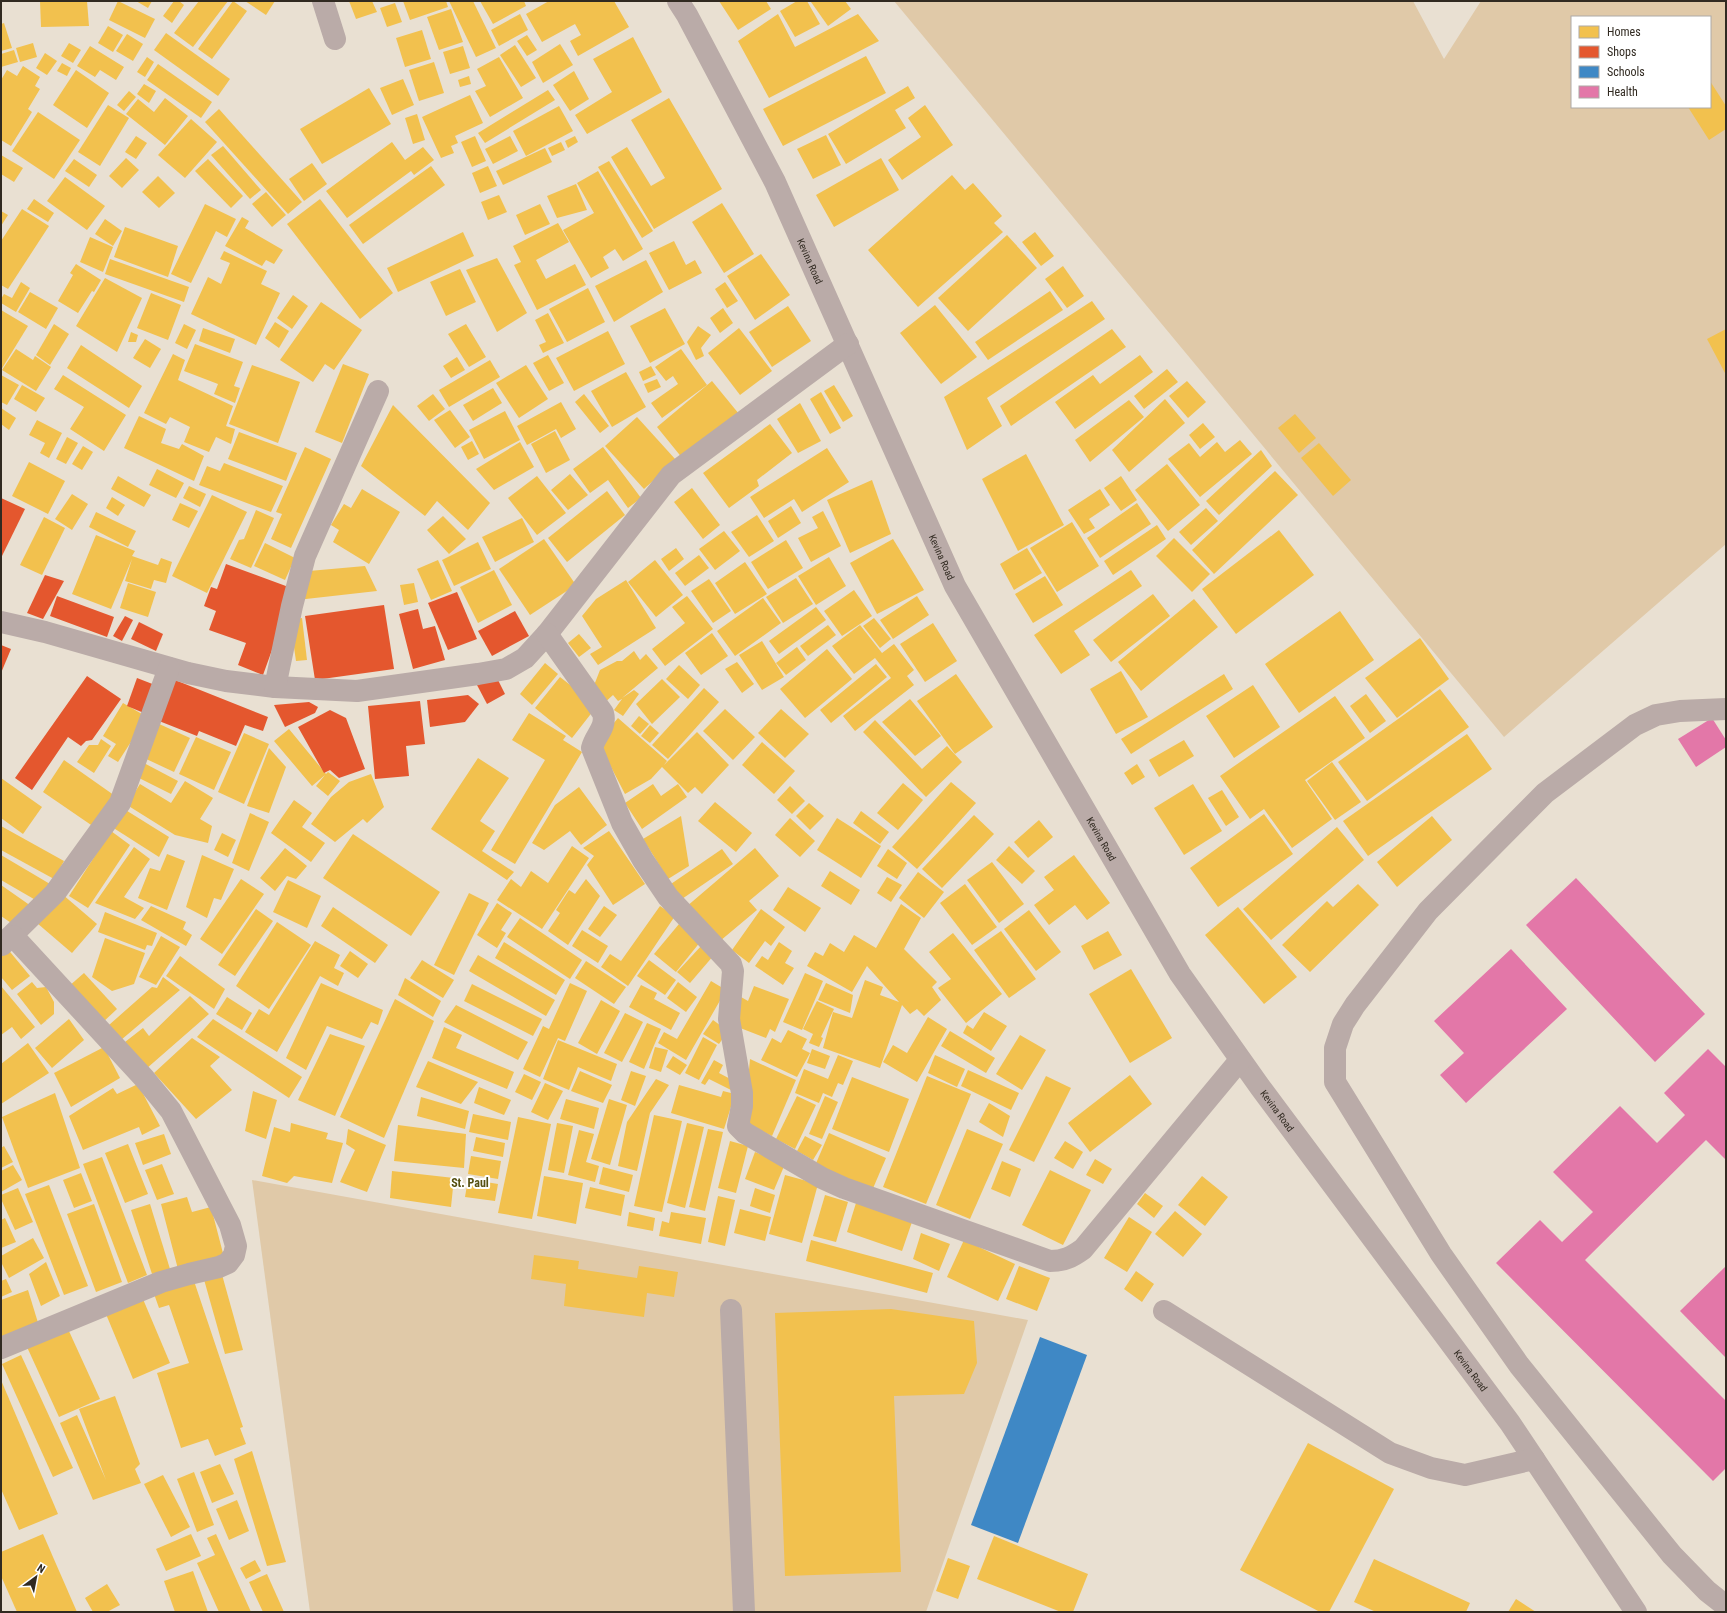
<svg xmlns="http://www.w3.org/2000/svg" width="1727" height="1613" viewBox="0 0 1727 1613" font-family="'Roboto Condensed',sans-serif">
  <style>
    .green { fill: #e0c9a8; fill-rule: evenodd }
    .homes { fill: #f2c14e }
    .shops { fill: #e4572e }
    .schools { fill: #3f88c5 }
    .health { fill: #e377a8 }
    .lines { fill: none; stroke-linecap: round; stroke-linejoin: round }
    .minor { stroke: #baaba8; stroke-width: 22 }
    .labels { text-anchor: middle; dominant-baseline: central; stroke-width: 4; stroke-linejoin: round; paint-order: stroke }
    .street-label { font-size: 10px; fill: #312a21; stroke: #fff }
    .quarter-label { font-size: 12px; font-weight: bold; fill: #575012; stroke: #fff }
  </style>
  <rect width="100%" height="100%" fill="#e9e0d2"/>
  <!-- green -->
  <g class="green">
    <path d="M894,1H1413L1444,59L1481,1H1726V544L1504,737ZM1572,17H1710V107H1572Z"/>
    <path d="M252,1180L1028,1320L926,1612H310Z"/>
  </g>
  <!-- homes -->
  <g class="homes">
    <path d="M40,1H87L89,26L41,27Z"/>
    <path d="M118,1L155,19L145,38L109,20Z"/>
    <path d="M136,1H152L148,8Z"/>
    <path d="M174,1H179L184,5L172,23L163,16Z"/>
    <path d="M199,1H228L193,47L174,33Z"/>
    <path d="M233,1L247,11L212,59L198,49Z"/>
    <path d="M245,1H275L266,15Z"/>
    <path d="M349,1H372L377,12L356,19Z"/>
    <path d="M403,1H446L448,7L410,20Z"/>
    <path d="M449,1H473L496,48L476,57Z"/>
    <path d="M480,1H524L526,6L493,24Z"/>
    <path d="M549,1H614L629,27L578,56L570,41L581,35L575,24L542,42L526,14Z"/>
    <path d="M719,1H766L771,9L738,30Z"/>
    <path d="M797,1H807L820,24L795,37L780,11Z"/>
    <path d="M812,1H845L851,9L828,26L811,2Z"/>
    <path d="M395,3L402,22L387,27L380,8Z"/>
    <path d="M451,9L463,42L439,50L427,17Z"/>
    <path d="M520,14L528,30L499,46L491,30Z"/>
    <path d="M778,14L795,47L858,14L879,41L769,98L738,41Z"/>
    <path d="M4,23L12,48L1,51V24Z"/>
    <path d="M108,26L123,35L113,52L98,43Z"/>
    <path d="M422,30L431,59L405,67L396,38Z"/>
    <path d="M166,33L230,79L218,96L154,50Z"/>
    <path d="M127,34L143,44L133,61L116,51Z"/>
    <path d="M527,35L537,50L527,56L517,41Z"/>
    <path d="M633,37L662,92L587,134L575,115L612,92L593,59Z"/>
    <path d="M33,43L37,57L20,62L16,48Z"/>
    <path d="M69,43L81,50L73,63L61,56Z"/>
    <path d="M560,44L573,65L543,83L532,62Z"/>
    <path d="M515,45L536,78L521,87L500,55Z"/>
    <path d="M90,46L124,67L116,80L100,70L95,77L77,66Z"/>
    <path d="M463,46L470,68L450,74L443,52Z"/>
    <path d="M14,50L18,62L1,67V54Z"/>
    <path d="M45,53L57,61L47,75L36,68Z"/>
    <path d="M866,56L886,93L783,146L763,109Z"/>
    <path d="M147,57L154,62L145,77L137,72Z"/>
    <path d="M499,57L523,98L490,117L475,91L486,86L477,69Z"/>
    <path d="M434,62L444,93L419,101L409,70Z"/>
    <path d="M62,63L71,68L67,76L57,71Z"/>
    <path d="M158,64L212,102L201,118L147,80Z"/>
    <path d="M23,66L40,77L35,86L40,89L28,109L32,112L11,146L1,140V80L7,70L17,76Z"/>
    <path d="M76,70L109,93L87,128L53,105Z"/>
    <path d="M574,71L589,99L570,111L553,85Z"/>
    <path d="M469,76L471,84L460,87L458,80Z"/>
    <path d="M403,79L414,105L392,115L380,88Z"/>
    <path d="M1710,81L1726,106V129L1709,140L1688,107H1710Z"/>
    <path d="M144,84L156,91L149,103L137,94Z"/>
    <path d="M908,86L915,98L895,110L906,128L846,164L828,134Z"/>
    <path d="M369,88L391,124L322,164L300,129Z"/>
    <path d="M548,90L555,100L485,143L478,133Z"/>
    <path d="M129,91L136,97L124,111L117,105Z"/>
    <path d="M470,95L483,123L455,136L458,143L451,146L454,153L441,158L422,117Z"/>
    <path d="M165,98L188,116L165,145L126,114L138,99L154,112Z"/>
    <path d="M669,98L722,189L654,229L611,157L627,147L651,186L665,178L631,120Z"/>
    <path d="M108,105L129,118L100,166L78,152Z"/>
    <path d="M925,105L953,145L902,180L888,160L921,137L908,118Z"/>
    <path d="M559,106L573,131L526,156L513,131Z"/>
    <path d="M219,109L302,202L288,214L205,122Z"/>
    <path d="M38,112L80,140L54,179L12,151Z"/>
    <path d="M417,114L425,140L413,144L405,118Z"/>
    <path d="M191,119L217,142L185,178L158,155Z"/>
    <path d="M826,135L841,165L813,179L797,149Z"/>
    <path d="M136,136L147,143L136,159L125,152Z"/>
    <path d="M475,136L486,161L472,167L461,142Z"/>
    <path d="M510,136L518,151L493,164L485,149Z"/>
    <path d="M575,136L578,142L568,148L565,141Z"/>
    <path d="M392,142L405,160L423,147L434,160L414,175L411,171L347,218L326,191Z"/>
    <path d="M561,142L565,150L552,156L548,148Z"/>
    <path d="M223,146L261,190L250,199L211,155Z"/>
    <path d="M545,148L552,162L503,185L496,171Z"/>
    <path d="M1,155L23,168L14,182L1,174Z"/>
    <path d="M126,158L139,170L122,188L109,176Z"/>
    <path d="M881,158L899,190L834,227L816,195Z"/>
    <path d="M74,159L97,175L89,187L65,171Z"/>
    <path d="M208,159L243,196L231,208L195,171Z"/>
    <path d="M609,161L653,231L642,238L598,167Z"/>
    <path d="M312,163L327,184L304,201L289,179Z"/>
    <path d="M431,166L445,185L363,244L349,225Z"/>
    <path d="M488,166L497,186L480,193L472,173Z"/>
    <path d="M598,171L643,249L623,261L615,249L603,257L609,268L591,278L563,230L594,213L577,183Z"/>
    <path d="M952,175L965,190L973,183L1002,216L994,223L1003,232L918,307L868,250Z"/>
    <path d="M158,176L175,193L159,208L142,192Z"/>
    <path d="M65,177L105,206L87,230L47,201Z"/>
    <path d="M576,184L587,210L557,218L547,196Z"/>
    <path d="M266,192L286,215L272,227L252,204Z"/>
    <path d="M499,195L507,212L488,220L481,202Z"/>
    <path d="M34,199L54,213L48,222L27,209Z"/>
    <path d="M320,199L393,293L360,319L287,224Z"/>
    <path d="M722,203L754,254L724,273L692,222Z"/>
    <path d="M205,204L236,219L227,237L216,231L191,283L171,274Z"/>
    <path d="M540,204L550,224L525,235L516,215Z"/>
    <path d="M22,209L49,226L8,289L1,285V241Z"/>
    <path d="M1,211L8,215L1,226Z"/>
    <path d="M242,217L249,221L245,228L283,250L274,264L266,260L262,266L225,246Z"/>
    <path d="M105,219L122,231L113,246L95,234Z"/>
    <path d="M558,223L569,242L536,260L546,279L575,264L586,285L537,310L514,265L521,262L513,246Z"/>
    <path d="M125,227L178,246L168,277L114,257Z"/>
    <path d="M463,232L474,256L398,292L387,268Z"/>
    <path d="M1035,232L1054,256L1041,266L1022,242Z"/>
    <path d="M1007,235L1037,268L968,331L938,298Z"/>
    <path d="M90,237L113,247L103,272L80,262Z"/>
    <path d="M674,241L686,265L695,260L702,273L669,290L649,253Z"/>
    <path d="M224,251L267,271L261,284L280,293L256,345L191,314L208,277L221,284L230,263L220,259Z"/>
    <path d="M761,254L790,295L755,320L727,276Z"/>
    <path d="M497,258L527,313L497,332L466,270Z"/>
    <path d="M110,259L189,287L184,302L105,274Z"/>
    <path d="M646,260L663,292L614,322L595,286Z"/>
    <path d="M76,264L101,280L94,292L92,291L78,313L58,301L73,275L70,273Z"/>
    <path d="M1063,266L1084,296L1067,308L1045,279Z"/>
    <path d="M460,269L476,302L446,316L430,282Z"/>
    <path d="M105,278L142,298L117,352L76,326Z"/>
    <path d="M21,282L30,288L16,312L1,303V299L4,294L12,298Z"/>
    <path d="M725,282L738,301L727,308L715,289Z"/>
    <path d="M588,288L605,322L567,342L549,309Z"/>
    <path d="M1050,291L1063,310L988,360L975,342Z"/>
    <path d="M30,292L58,308L46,329L18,312Z"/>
    <path d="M151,293L181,305L168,340L137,328Z"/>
    <path d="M293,295L308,306L292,329L277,318Z"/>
    <path d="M1092,301L1105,319L987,398L1002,426L967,450L944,397Z"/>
    <path d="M321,302L362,330L334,370L325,364L313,382L280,360Z"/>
    <path d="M935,305L977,357L941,384L900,333Z"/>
    <path d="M788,306L811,341L772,367L749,332Z"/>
    <path d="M665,308L685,344L650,363L630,326Z"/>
    <path d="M723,308L733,323L720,333L710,318Z"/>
    <path d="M1,310L28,326L1,370Z"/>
    <path d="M548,313L564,343L543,353L539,345L546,342L535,320Z"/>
    <path d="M275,322L289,331L279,348L265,338Z"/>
    <path d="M54,324L69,334L50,365L36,355Z"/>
    <path d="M184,324L196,330L187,349L175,343Z"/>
    <path d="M466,324L486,357L469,367L448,334Z"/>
    <path d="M698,326L711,335L701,348L704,356L696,360L687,342Z"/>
    <path d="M203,328L235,339L230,353L199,341Z"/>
    <path d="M739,328L772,371L740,395L708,353Z"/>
    <path d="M1112,329L1126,347L1011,426L1000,406Z"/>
    <path d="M1726,329V375L1707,339Z"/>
    <path d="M608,331L625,364L574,391L556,358Z"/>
    <path d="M131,332L138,335L136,342H128Z"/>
    <path d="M145,339L161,349L150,368L133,358Z"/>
    <path d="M195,344L243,362L234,386L240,388L235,403L214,394L218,384L184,371Z"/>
    <path d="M81,345L142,386L129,408L67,368Z"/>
    <path d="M16,349L33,360L35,356L51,367L36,391L2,370Z"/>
    <path d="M681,349L707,385L662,418L651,403L678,384L673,376L666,381L655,367Z"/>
    <path d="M173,354L185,360L178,380L233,406L226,426L235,429L231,444L216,437L209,452L184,442L190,427L170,417L166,424L144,413Z"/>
    <path d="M548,355L564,383L549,391L533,363Z"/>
    <path d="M1140,355L1153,372L1075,429L1055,402L1093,375L1100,384Z"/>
    <path d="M457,357L465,370L451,378L443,366Z"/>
    <path d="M490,360L500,377L449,407L439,390Z"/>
    <path d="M343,364L369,374L342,443L315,432Z"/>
    <path d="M252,365L300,382L278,443L229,424Z"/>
    <path d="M526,365L548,399L519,418L496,383Z"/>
    <path d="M651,366L656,375L643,381L639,372Z"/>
    <path d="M1167,369L1178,382L1144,409L1134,396Z"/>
    <path d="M626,372L646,407L612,427L591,391Z"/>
    <path d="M1,375L19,385L7,405L1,402Z"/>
    <path d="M63,375L126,415L104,451L70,429L84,407L54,389Z"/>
    <path d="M657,379L661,387L648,393L644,384Z"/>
    <path d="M712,381L739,414L683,459L657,427Z"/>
    <path d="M1187,381L1206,402L1188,418L1169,396Z"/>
    <path d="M22,385L45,398L36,412L14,399Z"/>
    <path d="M834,385L853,416L843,422L824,391Z"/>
    <path d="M493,388L502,403L473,421L463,405Z"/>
    <path d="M821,392L841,428L830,434L810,399Z"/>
    <path d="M433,394L445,409L429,421L417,406Z"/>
    <path d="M584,394L609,426L600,433L575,402Z"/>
    <path d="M1165,399L1185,423L1129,472L1112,450Z"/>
    <path d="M1129,400L1144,417L1090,462L1075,440Z"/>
    <path d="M561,402L576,429L561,438L556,429L527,445L517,426Z"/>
    <path d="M800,403L821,441L798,453L777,419Z"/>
    <path d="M393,405L490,503L468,530L437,501L425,516L361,466Z"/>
    <path d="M1,408L16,418L9,430L1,424Z"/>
    <path d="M450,410L470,437L455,448L434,420Z"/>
    <path d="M505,411L520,440L484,459L469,430Z"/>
    <path d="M1295,414L1316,438L1299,453L1278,428Z"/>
    <path d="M139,416L166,429L161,443L179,449L182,444L204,456L194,481L124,448Z"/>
    <path d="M637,417L676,460L644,489L605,446Z"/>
    <path d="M37,420L62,433L49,458L40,453L45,443L29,435Z"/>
    <path d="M1203,423L1215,437L1200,449L1189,435Z"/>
    <path d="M770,424L792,453L757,480L759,486L729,508L703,473Z"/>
    <path d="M555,431L570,460L546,473L531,444Z"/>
    <path d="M239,432L297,453L286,481L228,459Z"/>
    <path d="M67,437L78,443L66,464L56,459Z"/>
    <path d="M1240,440L1252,454L1200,497L1168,459L1189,443L1200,457L1217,442L1225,452Z"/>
    <path d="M472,441L479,454L468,460L461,447Z"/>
    <path d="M520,442L534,467L494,490L476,469Z"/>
    <path d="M1319,443L1351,480L1333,496L1301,458Z"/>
    <path d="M83,446L93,452L82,470L72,464Z"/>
    <path d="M305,447L331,459L291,548L271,539L282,514L276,512Z"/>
    <path d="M603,447L641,498L628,508L608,480L590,493L573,469Z"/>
    <path d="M827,448L849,482L802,512L794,499L764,518L750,497Z"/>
    <path d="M1261,450L1272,466L1219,515L1206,501Z"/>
    <path d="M1026,454L1064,525L1018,551L982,479Z"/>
    <path d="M29,462L65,481L48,514L12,496Z"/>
    <path d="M224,463L283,486L271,512L199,485L207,466L220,471Z"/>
    <path d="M1167,464L1200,505L1168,531L1135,490Z"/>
    <path d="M157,469L184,483L176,498L149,485Z"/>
    <path d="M1275,471L1298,495L1214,574L1192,550Z"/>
    <path d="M570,474L588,495L568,510L551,490Z"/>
    <path d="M118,476L151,495L144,507L111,489Z"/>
    <path d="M537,476L566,513L537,535L508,498Z"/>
    <path d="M1121,476L1137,500L1121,511L1104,488Z"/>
    <path d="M872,480L891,534L850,553L827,500Z"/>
    <path d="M189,486L206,494L200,507L183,498Z"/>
    <path d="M692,488L720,525L703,539L674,502Z"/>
    <path d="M362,489L400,512L369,564L333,542L339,530L331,525L344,504L351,508Z"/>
    <path d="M1100,489L1110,505L1089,519L1095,528L1084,534L1068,510Z"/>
    <path d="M607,491L625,515L567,562L548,538Z"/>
    <path d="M72,494L88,504L72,530L55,519Z"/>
    <path d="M212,495L247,512L207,593L172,576Z"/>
    <path d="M112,497L125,505L118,516L106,508Z"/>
    <path d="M180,503L198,511L189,528L172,520Z"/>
    <path d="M1137,503L1151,524L1100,558L1087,538Z"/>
    <path d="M791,506L801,523L778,538L768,521Z"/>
    <path d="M1206,508L1218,521L1191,545L1179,532Z"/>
    <path d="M256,510L274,518L251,568L230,559L239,540L244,539Z"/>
    <path d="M823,511L841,546L811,562L798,538L818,528L812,517Z"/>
    <path d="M96,512L136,531L128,547L89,527Z"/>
    <path d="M757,515L774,541L749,557L731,532Z"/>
    <path d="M443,516L466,539L449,554L427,530Z"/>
    <path d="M44,517L65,528L42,575L20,565Z"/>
    <path d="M522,518L534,542L495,562L482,537Z"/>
    <path d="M1072,522L1099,566L1057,592L1030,548Z"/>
    <path d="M1157,525L1166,539L1113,575L1104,561Z"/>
    <path d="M1279,530L1314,575L1236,634L1202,589Z"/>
    <path d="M724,531L740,551L715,570L699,549Z"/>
    <path d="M96,535L135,551L132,556L158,565L161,558L172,562L166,583L154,580L151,589L125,581L132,559L111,609L72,594Z"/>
    <path d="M1174,538L1210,574L1192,592L1156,556Z"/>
    <path d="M544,539L576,585L530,615L499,569Z"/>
    <path d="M893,539L924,590L877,614L850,563Z"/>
    <path d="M786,540L803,568L768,589L751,562Z"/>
    <path d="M478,542L491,569L454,586L442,560Z"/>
    <path d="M265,543L295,558L285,580L254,566Z"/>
    <path d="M676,548L684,559L669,571L661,559Z"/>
    <path d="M1027,548L1042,573L1014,590L1000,564Z"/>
    <path d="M699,555L709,568L685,586L675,573Z"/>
    <path d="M829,557L846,586L816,605L798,576Z"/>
    <path d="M438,560L452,591L431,600L417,569Z"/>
    <path d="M655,560L683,595L656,617L628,582Z"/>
    <path d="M745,562L767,594L735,614L715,583Z"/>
    <path d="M365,566L377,591L297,600L309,571Z"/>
    <path d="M494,570L512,605L478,623L460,587Z"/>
    <path d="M1131,570L1142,586L1074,631L1090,655L1061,674L1034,635Z"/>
    <path d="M1045,576L1063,605L1033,623L1015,594Z"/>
    <path d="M796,578L813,604L783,623L766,597Z"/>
    <path d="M709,579L731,611L713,623L691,591Z"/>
    <path d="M626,580L656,628L598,665L590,654L602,647L582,616L596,599Z"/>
    <path d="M128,583L156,592L148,617L120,608Z"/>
    <path d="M414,583L418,602L404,605L400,585Z"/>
    <path d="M854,590L872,616L842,636L824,611Z"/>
    <path d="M1153,594L1170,616L1111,662L1093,640Z"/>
    <path d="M687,596L713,629L665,666L652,649L685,623L672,607Z"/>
    <path d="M917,596L929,615L893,639L880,620Z"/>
    <path d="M763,598L781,623L735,656L717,631Z"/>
    <path d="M1194,599L1218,627L1141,691L1118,662Z"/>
    <path d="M816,607L826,620L779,654L769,641Z"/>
    <path d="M1340,611L1374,660L1299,713L1265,664Z"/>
    <path d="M302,618L307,660L296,661L290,620Z"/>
    <path d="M874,618L891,639L880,648L863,626Z"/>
    <path d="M933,623L957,661L925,682L900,644Z"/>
    <path d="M828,625L836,635L808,656L800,646Z"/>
    <path d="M860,625L882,653L894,644L914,670L907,676L914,685L855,731L843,716L891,678L875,658L854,674L832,646Z"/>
    <path d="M712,633L728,656L701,675L685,653Z"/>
    <path d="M579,634L591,648L579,657L568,643Z"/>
    <path d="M1420,638L1449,679L1397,718L1365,678Z"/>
    <path d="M762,641L784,677L762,690L739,655Z"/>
    <path d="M797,647L806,660L786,675L776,663Z"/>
    <path d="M827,649L852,679L805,718L780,689Z"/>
    <path d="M634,651L640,660L646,654L658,668L622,698L634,690L639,694L623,716L614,710L622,699L618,701L613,695L602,705L591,693L600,670L617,661H622Z"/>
    <path d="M737,662L754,684L742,693L725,669Z"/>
    <path d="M545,663L558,674L532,705L520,694Z"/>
    <path d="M876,664L887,677L831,723L820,710Z"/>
    <path d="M679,665L700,685L688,699L666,679Z"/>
    <path d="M1121,671L1148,717L1116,734L1090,689Z"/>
    <path d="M956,674L993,727L955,754L917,701Z"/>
    <path d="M1224,674L1233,689L1131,754L1121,739Z"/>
    <path d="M560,677L597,706L572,738L535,708Z"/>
    <path d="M662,679L680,697L652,724L636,704Z"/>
    <path d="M1253,685L1280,727L1234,758L1206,716Z"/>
    <path d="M704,688L719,702L668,759L652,745Z"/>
    <path d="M1440,689L1469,727L1367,801L1338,762Z"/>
    <path d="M1366,694L1386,721L1370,733L1350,706Z"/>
    <path d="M1335,696L1365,738L1305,780L1332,819L1292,848L1264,809L1250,819L1220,776Z"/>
    <path d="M910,699L941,736L915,756L882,722Z"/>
    <path d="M123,703L147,717L118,762L108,756L116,744L103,736Z"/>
    <path d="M725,709L755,737L733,760L703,731Z"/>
    <path d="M781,709L809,734L785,758L758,733Z"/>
    <path d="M529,713L566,736L563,740L582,752L515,864L491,850L545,760L512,740Z"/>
    <path d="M639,716L649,724L640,734L631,726Z"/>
    <path d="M618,718L667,761L664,765L697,732L729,765L702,794L695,787L688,793L662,767L651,779L625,794L598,742Z"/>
    <path d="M875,720L922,769L947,746L962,762L926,797L863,732Z"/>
    <path d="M157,723L190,738L174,772L142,757Z"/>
    <path d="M650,725L659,733L650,743L641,736Z"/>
    <path d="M289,729L326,774L328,772L340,781L328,796L316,786L325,775L312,786L274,741Z"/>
    <path d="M244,733L269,744L244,804L218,792Z"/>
    <path d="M1467,734L1492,769L1368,856L1343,821Z"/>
    <path d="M196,737L231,752L214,790L179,774Z"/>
    <path d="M101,739L111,746L94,773L77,762L89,745H98Z"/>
    <path d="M1184,740L1194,756L1159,777L1149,760Z"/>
    <path d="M762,742L795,771L774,794L742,765Z"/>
    <path d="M269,748L286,767L269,813L247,806Z"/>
    <path d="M478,758L509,778L480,821L495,831L482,851L514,872L507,880L431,829Z"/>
    <path d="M64,760L118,798L97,829L43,792Z"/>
    <path d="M142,762L178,781L171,794L135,776Z"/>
    <path d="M1332,762L1361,802L1335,820L1307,781Z"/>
    <path d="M1137,764L1145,777L1132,785L1124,773Z"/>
    <path d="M371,774L384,807L367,823L363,819L335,842L311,824L331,797L349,782Z"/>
    <path d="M1,778L42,807L23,834L1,818Z"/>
    <path d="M185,781L213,798L200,819L212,826L208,843L175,835L127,805L140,784L171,803Z"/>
    <path d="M951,782L976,803L917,869L892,847Z"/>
    <path d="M903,783L923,800L898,830L877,813Z"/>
    <path d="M653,784L661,796L678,784L687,797L642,829L625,803Z"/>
    <path d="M1193,784L1222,831L1184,855L1154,808Z"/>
    <path d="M790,786L805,801L792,814L777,800Z"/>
    <path d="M579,787L607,825L581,845L570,831L544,850L532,843L555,805Z"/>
    <path d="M1222,790L1239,817L1226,826L1208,798Z"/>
    <path d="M294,800L312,813L302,827L325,843L311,862L271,833Z"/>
    <path d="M715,802L752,833L736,852L698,821Z"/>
    <path d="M809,803L824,816L810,830L796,816Z"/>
    <path d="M124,809L169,837L159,857L112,827Z"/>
    <path d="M861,811L889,832L880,844L853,823Z"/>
    <path d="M250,813L269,822L249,871L232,863Z"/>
    <path d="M1264,814L1293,854L1218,907L1190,868Z"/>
    <path d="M974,815L994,834L942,888L922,869Z"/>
    <path d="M681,816L689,866L668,879L643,839Z"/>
    <path d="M1432,816L1452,840L1397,887L1377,862Z"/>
    <path d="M790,818L815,841L800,857L775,835Z"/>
    <path d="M837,818L881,846L861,878L817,850Z"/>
    <path d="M1039,820L1053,837L1028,858L1014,842Z"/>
    <path d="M1,826L64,861L54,879L1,850Z"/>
    <path d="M1337,827L1364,860L1271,940L1243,909Z"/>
    <path d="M111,831L130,845L88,908L69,896Z"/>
    <path d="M609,831L645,884L613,905L587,865L594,856L583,848Z"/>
    <path d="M222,833L236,840L228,857L214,850Z"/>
    <path d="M353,834L440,892L411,936L323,878Z"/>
    <path d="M572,846L589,858L542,929L497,900L511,879L521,887L531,871L548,883Z"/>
    <path d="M1009,846L1035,871L1022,884L996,860Z"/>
    <path d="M134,847L150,859L124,897L144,908L135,919L95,903Z"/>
    <path d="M285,848L307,866L296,879L287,876L275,891L260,878Z"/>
    <path d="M755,848L779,876L749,901L757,910L720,941L686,907Z"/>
    <path d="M722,849L733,864L679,901L668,886Z"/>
    <path d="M888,849L907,863L897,879L877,866Z"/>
    <path d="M167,854L185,861L167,910L138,898L150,868L160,871Z"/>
    <path d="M1,855L50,884L39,902L1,880Z"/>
    <path d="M202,855L234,869L221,900L214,898L207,918L186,907Z"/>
    <path d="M1074,855L1110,903L1087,920L1075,905L1049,925L1034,905L1054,890L1044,877Z"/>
    <path d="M992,862L1024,904L999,923L967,880Z"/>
    <path d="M830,871L860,890L851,905L821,886Z"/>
    <path d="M918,872L944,892L924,918L899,898Z"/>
    <path d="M887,877L902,885L891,902L877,893Z"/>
    <path d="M241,879L264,894L222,954L200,939Z"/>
    <path d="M586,879L600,896L568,945L548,931L560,913L556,910L569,890L575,894Z"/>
    <path d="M288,880L321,896L307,928L273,912Z"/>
    <path d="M965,884L997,927L972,945L940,903Z"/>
    <path d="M1358,884L1379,905L1310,972L1282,945L1327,901L1333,907Z"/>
    <path d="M1,885L31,906L17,927L1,916Z"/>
    <path d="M788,887L821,908L805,932L773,910Z"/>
    <path d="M469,893L489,903L454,975L434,965Z"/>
    <path d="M62,894L97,924L72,953L37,923Z"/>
    <path d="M497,903L512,913L501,930L506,933L497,948L477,935Z"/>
    <path d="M901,904L921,918L904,949L937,982L932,987L941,1000L924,1016L917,1009L910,1014L902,1005L880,1068L823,1048L833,1012L852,1018L865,980L883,987L880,995L899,1002L867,966L852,992L807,966L815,952L823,956L830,943L844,952L854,935L876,948Z"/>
    <path d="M151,906L186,922L183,929L192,935L186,946L141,920Z"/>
    <path d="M604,906L617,915L600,937L588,929Z"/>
    <path d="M660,906L675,916L628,986L601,967L610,954L621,961Z"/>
    <path d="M333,907L388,945L375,963L321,926Z"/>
    <path d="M1238,907L1297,977L1264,1004L1205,935Z"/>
    <path d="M256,909L273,921L235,976L218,965Z"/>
    <path d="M761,909L785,927L771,946L765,941L749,963L732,950Z"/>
    <path d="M1029,910L1061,952L1036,971L1004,929Z"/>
    <path d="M105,912L157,933L152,946L147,945L145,950L98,932Z"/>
    <path d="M520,918L582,960L570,979L507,937Z"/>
    <path d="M277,922L311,945L269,1009L236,986Z"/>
    <path d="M679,924L701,941L676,972L654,954Z"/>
    <path d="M582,930L608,946L598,963L572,946Z"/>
    <path d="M1001,931L1036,979L1009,998L974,950Z"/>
    <path d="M1108,931L1122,955L1094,970L1081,946Z"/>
    <path d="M953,933L1002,994L966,1023L938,988L951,979L929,952Z"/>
    <path d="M161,936L180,947L156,985L139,977Z"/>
    <path d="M105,938L145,953L134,984L112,991L92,977Z"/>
    <path d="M315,941L340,955L334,968L344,973L338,986L320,976L277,1052L245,1032L259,1009L269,1015Z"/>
    <path d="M504,942L565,980L556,995L495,958Z"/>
    <path d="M779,942L792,951L785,963L794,968L783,985L755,966L762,956L768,960Z"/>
    <path d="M702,945L714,955L690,983L677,972Z"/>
    <path d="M6,947L30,976L12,990L1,977V951Z"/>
    <path d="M350,951L368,964L358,978L340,966Z"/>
    <path d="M478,955L555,1000L546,1016L469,971Z"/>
    <path d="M180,956L225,989L214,1009L166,976Z"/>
    <path d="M422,960L454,980L443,998L410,978Z"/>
    <path d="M649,960L676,980L665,995L637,976Z"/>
    <path d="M586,961L626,987L614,1004L575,978Z"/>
    <path d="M1131,969L1172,1038L1130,1063L1089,994Z"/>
    <path d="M84,973L117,1009L101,1024L68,987Z"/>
    <path d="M805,973L823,981L802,1030L783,1022Z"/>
    <path d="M163,977L180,990L121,1040L109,1025L152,987L157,988Z"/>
    <path d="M405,978L441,1001L433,1017L398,995Z"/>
    <path d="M711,981L726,990L686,1060L658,1043L664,1032L677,1039Z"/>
    <path d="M32,982L37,988L46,987L54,1002V1014L41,1025L17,994Z"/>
    <path d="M678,982L697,997L686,1012L667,998Z"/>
    <path d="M321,983L383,1010L378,1025L371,1022L362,1039L327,1026L306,1070L286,1058Z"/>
    <path d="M570,983L587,991L565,1041L558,1038L540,1077L523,1069L543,1026L549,1029Z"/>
    <path d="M826,983L853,995L850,1013L818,1000Z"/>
    <path d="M472,984L542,1019L533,1036L464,1001Z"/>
    <path d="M641,985L657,993L654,999L680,1013L671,1030L629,1007Z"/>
    <path d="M1,986L35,1027L21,1039L12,1027L1,1035Z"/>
    <path d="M754,986L789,999L775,1032L770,1029L766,1038L730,1024L741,997L748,1001Z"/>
    <path d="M190,996L209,1014L146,1069L125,1042L143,1028L149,1036Z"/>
    <path d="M227,997L252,1013L242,1030L216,1014Z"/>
    <path d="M395,999L434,1021L384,1138L340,1117Z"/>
    <path d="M601,1000L620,1011L597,1054L578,1043Z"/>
    <path d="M817,1001L834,1009L821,1037L823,1038L819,1047L809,1043L813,1034L803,1029Z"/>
    <path d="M456,1005L528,1042L518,1060L444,1022Z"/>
    <path d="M984,1012L1007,1026L991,1051L963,1033L967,1025L973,1029Z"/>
    <path d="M625,1013L643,1022L622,1062L604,1053Z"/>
    <path d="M928,1017L947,1029L917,1082L883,1062L893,1045L907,1053Z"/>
    <path d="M69,1019L84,1040L52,1068L35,1048Z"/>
    <path d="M213,1019L302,1077L289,1098L197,1037Z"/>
    <path d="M713,1020L728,1031L719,1044L703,1034Z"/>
    <path d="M647,1023L661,1029L644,1069L629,1062Z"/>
    <path d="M444,1027L462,1035L456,1048L514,1072L507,1089L432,1058Z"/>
    <path d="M788,1030L807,1039L802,1049L810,1053L797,1077L761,1060L772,1038L781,1043Z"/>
    <path d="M950,1031L995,1058L986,1073L941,1046Z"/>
    <path d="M330,1034L365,1046L335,1116L298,1100Z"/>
    <path d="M1020,1035L1046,1050L1022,1090L996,1074Z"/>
    <path d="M703,1037L717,1045L699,1080L685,1073Z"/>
    <path d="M192,1038L220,1057L210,1066L232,1090L196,1119L154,1073Z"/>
    <path d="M558,1040L617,1064L611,1081L578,1067L569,1090L543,1079Z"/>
    <path d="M28,1043L49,1073L1,1104V1064Z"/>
    <path d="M104,1047L120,1078L71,1107L54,1073Z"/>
    <path d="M655,1047L668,1050L661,1072L649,1068Z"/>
    <path d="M812,1049L830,1056L825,1069L807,1063Z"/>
    <path d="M838,1055L853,1061L843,1085L838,1083L832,1097L823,1093L819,1103L795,1093L804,1069L828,1079Z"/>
    <path d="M935,1055L965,1069L957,1087L928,1073Z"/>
    <path d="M673,1056L687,1065L680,1075L666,1067Z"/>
    <path d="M750,1059L796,1080L772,1136L744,1123Z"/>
    <path d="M714,1060L723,1065L719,1073L738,1083L731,1090L709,1079L705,1085L701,1083Z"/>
    <path d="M428,1061L478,1082L461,1104L416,1087Z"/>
    <path d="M968,1070L1019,1093L1011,1110L961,1086Z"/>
    <path d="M580,1071L612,1085L603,1103L571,1091Z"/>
    <path d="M631,1071L646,1076L635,1106L621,1100Z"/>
    <path d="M524,1074L541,1082L532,1100L515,1092Z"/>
    <path d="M1130,1075L1152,1104L1090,1152L1068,1123Z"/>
    <path d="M927,1076L971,1094L926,1204L883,1187Z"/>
    <path d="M1046,1076L1071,1088L1034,1162L1009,1150Z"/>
    <path d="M852,1077L909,1099L889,1152L832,1129Z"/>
    <path d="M656,1079L669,1085L650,1113L637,1171L618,1166L627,1122Z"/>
    <path d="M545,1083L563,1091L548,1120L531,1112Z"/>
    <path d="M138,1084L160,1126L142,1135L139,1127L83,1150L69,1116L113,1088L117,1094Z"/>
    <path d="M679,1085L721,1097L723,1091L735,1094L724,1129L671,1113Z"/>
    <path d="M479,1087L511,1100L504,1115L474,1103Z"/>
    <path d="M253,1091L277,1100L266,1139L245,1131Z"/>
    <path d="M55,1093L80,1168L28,1188L2,1117Z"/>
    <path d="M797,1096L816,1105L795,1149L776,1139Z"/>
    <path d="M825,1096L838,1102L822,1139L809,1134Z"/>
    <path d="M421,1097L469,1111L465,1129L417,1116Z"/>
    <path d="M566,1099L599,1108L594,1129L560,1119Z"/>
    <path d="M609,1099L627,1105L610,1165L591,1159Z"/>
    <path d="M989,1103L1010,1116L1003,1137L979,1122Z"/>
    <path d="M473,1114L511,1122L508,1140L469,1132Z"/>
    <path d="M654,1115L682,1121L662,1212L634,1206Z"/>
    <path d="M518,1117L551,1124L532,1219L498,1213Z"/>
    <path d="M291,1123L328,1133L326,1139L343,1143L332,1183L294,1176L287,1183L262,1176L274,1127L290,1132Z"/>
    <path d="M557,1123L573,1126L564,1173L548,1170Z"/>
    <path d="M687,1123L704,1127L685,1208L667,1203Z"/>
    <path d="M398,1125L466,1134L464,1168L394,1161Z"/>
    <path d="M348,1129L386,1145L367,1192L340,1182L355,1150L346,1144Z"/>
    <path d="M708,1129L723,1132L705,1211L689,1207Z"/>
    <path d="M967,1129L1003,1144L970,1219L936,1205Z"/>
    <path d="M579,1130L594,1134L586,1162L599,1166L595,1182L568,1175Z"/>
    <path d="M829,1133L886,1158L871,1193L814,1168Z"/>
    <path d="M164,1134L171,1154L143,1165L135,1143Z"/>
    <path d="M805,1136L822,1145L813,1160L797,1151Z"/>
    <path d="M476,1137L505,1143L503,1157L473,1151Z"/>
    <path d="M730,1141L748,1146L736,1193L718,1188Z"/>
    <path d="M1065,1141L1083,1152L1073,1169L1054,1158Z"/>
    <path d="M128,1144L148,1194L125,1203L105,1153Z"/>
    <path d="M4,1146L13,1162L1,1168V1148Z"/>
    <path d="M755,1152L785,1164L774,1190L745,1179Z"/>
    <path d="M471,1156L501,1161L498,1179L468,1174Z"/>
    <path d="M102,1157L147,1275L128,1283L83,1164Z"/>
    <path d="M1095,1159L1112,1169L1103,1184L1086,1175Z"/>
    <path d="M1002,1161L1021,1169L1010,1197L991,1189Z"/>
    <path d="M162,1164L174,1194L157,1200L145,1170Z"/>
    <path d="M13,1165L22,1180L1,1192V1171Z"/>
    <path d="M603,1167L633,1175L629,1192L599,1184Z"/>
    <path d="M1050,1170L1091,1190L1063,1245L1022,1225Z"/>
    <path d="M392,1171L454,1178L451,1207L390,1198Z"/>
    <path d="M81,1173L92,1201L74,1208L63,1180Z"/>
    <path d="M785,1175L818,1184L802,1243L769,1234Z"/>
    <path d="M544,1176L583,1183L576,1224L537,1216Z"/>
    <path d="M1202,1176L1228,1197L1205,1226L1178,1205Z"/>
    <path d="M468,1179L498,1184L495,1201L465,1197Z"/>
    <path d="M49,1185L88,1286L64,1295L25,1194Z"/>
    <path d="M590,1187L625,1195L621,1216L585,1208Z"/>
    <path d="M18,1188L33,1222L15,1230L1,1199V1195Z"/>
    <path d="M755,1188L775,1195L770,1213L750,1206Z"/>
    <path d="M1145,1193L1163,1206L1154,1218L1137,1204Z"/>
    <path d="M825,1195L848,1202L836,1242L813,1236Z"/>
    <path d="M718,1196L735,1200L725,1246L708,1242Z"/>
    <path d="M187,1197L192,1212L211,1207L225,1261L179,1273L161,1204Z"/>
    <path d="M856,1203L912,1222L902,1251L847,1232Z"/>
    <path d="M94,1204L122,1282L96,1292L67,1214Z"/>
    <path d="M150,1204L170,1269L152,1274L131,1210Z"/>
    <path d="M740,1209L771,1217L765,1241L734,1233Z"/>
    <path d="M1175,1211L1202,1234L1183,1257L1155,1234Z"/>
    <path d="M629,1212L655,1218L653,1231L627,1226Z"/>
    <path d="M671,1212L706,1218L701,1244L659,1236L662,1221L669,1223Z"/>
    <path d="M1129,1217L1152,1232L1127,1272L1104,1258Z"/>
    <path d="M5,1218L16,1242L1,1248V1220Z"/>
    <path d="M921,1233L950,1244L939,1271L913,1259Z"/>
    <path d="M33,1238L44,1258L9,1278L1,1262V1256Z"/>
    <path d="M811,1240L933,1273L927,1293L806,1261Z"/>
    <path d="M964,1240L1015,1264L998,1301L947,1277Z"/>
    <path d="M534,1255L579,1261L578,1269L637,1278L639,1266L678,1272L674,1297L647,1293L644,1317L564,1306L566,1284L531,1279Z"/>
    <path d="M46,1262L60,1296L41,1306L29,1274Z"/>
    <path d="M1019,1266L1050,1278L1037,1311L1006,1299Z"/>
    <path d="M221,1271L243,1350L225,1354L203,1276Z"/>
    <path d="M1136,1271L1154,1284L1142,1302L1124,1289Z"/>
    <path d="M193,1278L243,1427L240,1428L246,1444L215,1456L208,1439L181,1448L157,1373L189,1363L169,1305L159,1308L153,1291Z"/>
    <path d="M6,1279L12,1292L1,1297V1281Z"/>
    <path d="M28,1290L39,1326L1,1340V1300Z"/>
    <path d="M140,1292L170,1363L133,1379L103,1307Z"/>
    <path d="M891,1309L974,1321L977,1363L964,1394L894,1396L901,1572L785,1576L775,1313Z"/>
    <path d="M68,1329L100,1399L59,1417L27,1347Z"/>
    <path d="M21,1355L73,1468L53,1477L2,1364Z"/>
    <path d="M1,1380L58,1514L19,1530L1,1489Z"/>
    <path d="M115,1396L140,1464L135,1469L141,1483L93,1500L60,1423L77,1415L106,1480L79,1409Z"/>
    <path d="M1308,1443L1394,1489L1329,1612H1320L1240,1570Z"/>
    <path d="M252,1451L286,1562L267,1566L234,1459Z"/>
    <path d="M220,1464L234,1494L212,1503L200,1472Z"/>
    <path d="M194,1472L214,1525L197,1532L177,1479Z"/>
    <path d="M163,1475L190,1527L171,1537L144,1484Z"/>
    <path d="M237,1500L249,1531L229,1540L216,1509Z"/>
    <path d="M43,1534L77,1612H17L1,1576V1552Z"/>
    <path d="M191,1534L201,1556L166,1571L156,1549Z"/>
    <path d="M216,1534L251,1612H219L197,1563L215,1555L207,1538Z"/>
    <path d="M994,1536L1088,1574L1073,1612H1061L977,1579Z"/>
    <path d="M948,1558L970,1566L958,1599L936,1591Z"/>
    <path d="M1374,1559L1470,1603L1466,1612H1376L1354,1602Z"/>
    <path d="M255,1560L261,1571L246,1579L240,1568Z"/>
    <path d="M193,1571L208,1612H175L164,1581Z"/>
    <path d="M267,1574L284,1612H263L249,1582Z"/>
    <path d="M107,1584L120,1605L107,1612H93L85,1598Z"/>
    <path d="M1516,1599L1536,1612H1508Z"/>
  </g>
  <!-- shops -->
  <g class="shops">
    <path d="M1,498L25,509L1,558Z"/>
    <path d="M226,564L294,589L263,675L238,665L246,643L209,630L216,611L204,606L211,587L217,589Z"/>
    <path d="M45,575L64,581L43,619L27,613Z"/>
    <path d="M457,592L477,639L448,650L428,603Z"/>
    <path d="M57,596L114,617L107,637L50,616Z"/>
    <path d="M384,605L394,669L315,680L305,616Z"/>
    <path d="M418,609L423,629L435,626L445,660L413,669L399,614Z"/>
    <path d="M515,611L529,636L492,656L478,631Z"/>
    <path d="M125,616L133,620L122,641L113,636Z"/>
    <path d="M139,622L163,634L156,651L131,639Z"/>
    <path d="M1,645L11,649L1,673Z"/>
    <path d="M87,676L121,699L92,740L86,741L81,746L68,737L32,790L15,778Z"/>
    <path d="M496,676L505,694L487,704L477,685Z"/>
    <path d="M137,678L155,685L144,713L127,706Z"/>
    <path d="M170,678L268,717L263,731L245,725L236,746L199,731L197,736L154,719Z"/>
    <path d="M468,695L479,704L465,722L430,727L427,700Z"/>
    <path d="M420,701L425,744L406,746L409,776L375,779L368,706Z"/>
    <path d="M309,702L318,707L315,713L285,727L274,705Z"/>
    <path d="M330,710L346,718L365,769L339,778L330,770L324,773L298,727Z"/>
  </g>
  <!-- schools -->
  <path class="schools" d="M1040,1337L1087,1355L1018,1543L971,1525Z"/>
  <!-- health -->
  <g class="health">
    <path d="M1712,718L1726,740V747L1696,767L1678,739Z"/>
    <path d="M1576,878L1705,1014L1655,1062L1526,925Z"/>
    <path d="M1511,949L1567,1009L1466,1103L1440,1075L1464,1053L1434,1021Z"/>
    <path d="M1708,1049L1726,1067V1160L1706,1140L1585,1260L1726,1401V1468L1713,1481L1496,1263L1540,1220L1562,1242L1593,1212L1553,1172L1620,1106L1657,1143L1685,1115L1664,1093Z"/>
    <path d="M1726,1266V1358L1680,1311Z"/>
  </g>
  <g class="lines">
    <!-- minor -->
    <g class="minor">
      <path d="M323,1L335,39"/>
      <path id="s1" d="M678,1L687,15L775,182L955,586L1180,974L1260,1087L1510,1423L1636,1612"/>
      <path d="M1,622L45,632L188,673L226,681L275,687L357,691L478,674L506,669L525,658L547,634L671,475L848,344"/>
      <path d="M547,634L603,713C607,728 595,735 592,748L622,823L643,860L668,897L731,964L733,971L729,1019L742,1093V1106L738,1126L745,1133L822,1178L844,1188L1050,1261C1064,1261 1072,1257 1083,1249L1240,1060"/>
      <path d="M275,687L292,606L305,556L378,391"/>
      <path d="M1726,709L1680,711L1656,715L1635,725L1545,793L1428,911L1355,1005L1343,1024L1335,1048V1082L1441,1254L1519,1365L1672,1555L1707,1591L1726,1606"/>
      <path d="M2,945L55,893L120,803L169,668"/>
      <path d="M731,1310L744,1612"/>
      <path d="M1164,1311L1390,1453L1431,1468L1465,1475L1534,1459"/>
      <path d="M1,1348L161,1282L189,1274L219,1267L228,1263L234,1255L236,1246L230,1225L171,1111L144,1078L13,936"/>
    </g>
  </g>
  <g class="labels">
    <!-- street labels -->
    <g class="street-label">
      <text stroke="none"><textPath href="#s1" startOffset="292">Kevina Road</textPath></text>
      <text stroke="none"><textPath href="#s1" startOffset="616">Kevina Road</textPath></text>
      <text stroke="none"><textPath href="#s1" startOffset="940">Kevina Road</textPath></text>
      <text stroke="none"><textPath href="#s1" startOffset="1264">Kevina Road</textPath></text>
      <text stroke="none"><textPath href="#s1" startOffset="1588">Kevina Road</textPath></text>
    </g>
    <!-- quarter labels -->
    <g class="quarter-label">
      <text x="470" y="1183">St. Paul</text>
    </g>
  </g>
  <!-- border -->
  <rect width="1727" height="1613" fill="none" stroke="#312a21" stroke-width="4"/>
  <!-- legend -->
  <rect x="1571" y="16" width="140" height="92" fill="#ffffff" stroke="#adaaa6"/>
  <rect x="1579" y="26" width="20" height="12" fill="#f2c14e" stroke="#adaaa6"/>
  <text x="1607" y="36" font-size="12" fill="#312a21">Homes</text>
  <rect x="1579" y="46" width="20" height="12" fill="#e4572e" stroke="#adaaa6"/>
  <text x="1607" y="56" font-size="12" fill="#312a21">Shops</text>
  <rect x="1579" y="66" width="20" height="12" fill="#3f88c5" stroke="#adaaa6"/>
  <text x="1607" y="76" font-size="12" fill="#312a21">Schools</text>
  <rect x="1579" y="86" width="20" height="12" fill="#e377a8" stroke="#adaaa6"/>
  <text x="1607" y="96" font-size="12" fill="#312a21">Health</text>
  <!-- north arrow -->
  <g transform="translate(36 1577) rotate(32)" stroke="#ffffff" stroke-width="3" paint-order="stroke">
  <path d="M0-3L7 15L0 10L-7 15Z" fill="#312a21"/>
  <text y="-6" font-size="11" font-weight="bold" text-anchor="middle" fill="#312a21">N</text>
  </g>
</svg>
